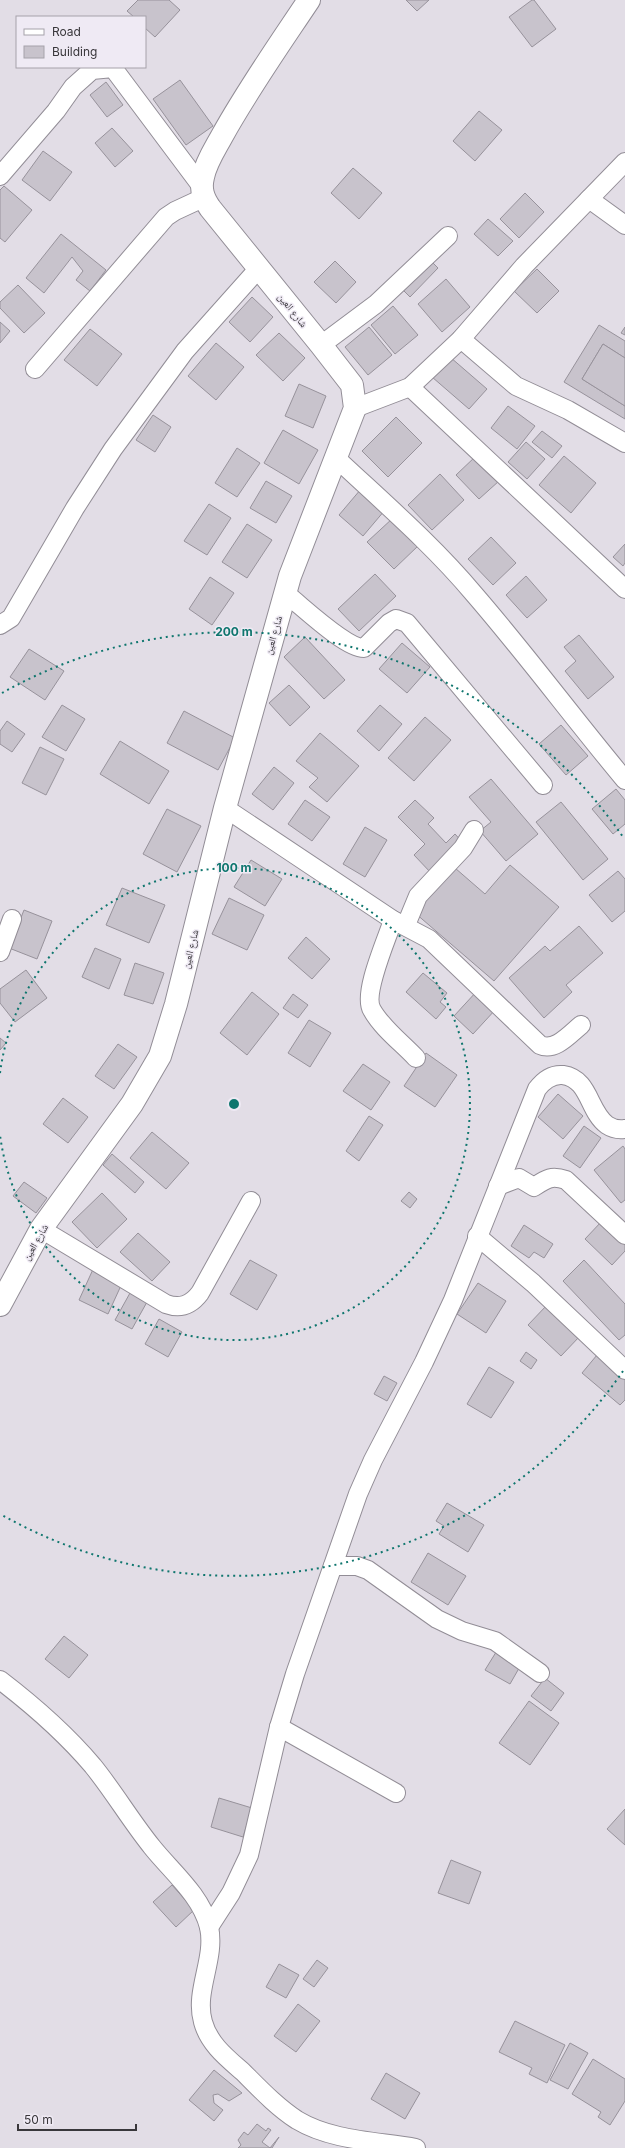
<svg xmlns="http://www.w3.org/2000/svg" width="625" height="2148" viewBox="0 0 625 2148" font-family="Inter,'Noto Naskh Arabic',sans-serif">
  <style>
    .building { fill: #c8c3cc; stroke: #97929b }
    .lines { fill: none; stroke-linecap: round; stroke-linejoin: round }
    .minor-casing { stroke: #928d96; stroke-width: 20 }
    .tertiary-casing { stroke: #928d96; stroke-width: 24 }
    .minor { stroke: #fff; stroke-width: 18 }
    .tertiary { stroke: #fff; stroke-width: 22 }
    .ring { fill: none; stroke: #0f766e; stroke-width: 2; stroke-dasharray: 2 4 }
    .labels { text-anchor: middle; dominant-baseline: central; stroke-width: 3; stroke-linejoin: round; paint-order: stroke }
    .street-label { font-size: 10px; fill: #39373b; stroke: #efeaf4 }
    .centre { fill: #0f766e; stroke: #efeaf4; stroke-width: 2 }
    .ring-label { font-size: 12px; text-anchor: middle; font-weight: bold; fill: #0f766e; stroke: #efeaf4; stroke-width: 3; stroke-linejoin: round; paint-order: stroke }
  </style>
  <rect width="100%" height="100%" fill="#e2dde6"/>
  <!-- building -->
  <g class="building">
    <path d="M138,0H169L180,10L155,37L145,28V17H134L127,11Z"/>
    <path d="M406,0H429L417,11Z"/>
    <path d="M532,0H534L556,29L532,47L509,17Z"/>
    <path d="M180,80L213,126L186,145L153,99Z"/>
    <path d="M106,82L123,105L107,117L90,95Z"/>
    <path d="M479,111L502,130L475,161L453,141Z"/>
    <path d="M112,128L133,151L115,167L95,143Z"/>
    <path d="M43,151L72,172L50,201L22,180Z"/>
    <path d="M353,168L382,193L359,219L331,193Z"/>
    <path d="M4,186L32,210L5,242L0,238V190Z"/>
    <path d="M525,193L544,212L519,238L500,219Z"/>
    <path d="M488,219L513,241L498,256L474,234Z"/>
    <path d="M61,234L106,270L90,291L76,280L83,271L72,257L44,293L26,278Z"/>
    <path d="M430,260L438,268L410,297L401,288Z"/>
    <path d="M335,261L356,282L336,303L314,282Z"/>
    <path d="M537,269L559,291L537,313L514,291Z"/>
    <path d="M446,279L470,307L442,332L418,304Z"/>
    <path d="M18,285L45,313L24,333L0,308V302Z"/>
    <path d="M252,297L273,317L250,342L229,322Z"/>
    <path d="M393,306L418,335L395,354L371,325Z"/>
    <path d="M0,322L10,331L0,343Z"/>
    <path d="M599,325L625,341V358L603,344L582,379L625,406V419L564,382Z"/>
    <path d="M369,327L392,355L368,375L345,347Z"/>
    <path d="M625,327V335L621,333Z"/>
    <path d="M90,329L122,354L97,386L64,360Z"/>
    <path d="M279,333L305,358L283,381L256,355Z"/>
    <path d="M216,343L244,367L216,400L188,376Z"/>
    <path d="M603,344L625,358V406L582,379Z"/>
    <path d="M450,357L487,389L469,409L432,377Z"/>
    <path d="M299,384L326,396L313,428L285,416Z"/>
    <path d="M508,406L535,426L517,449L491,428Z"/>
    <path d="M153,415L171,427L155,452L136,440Z"/>
    <path d="M396,417L422,443L388,477L362,451Z"/>
    <path d="M283,430L318,450L299,484L264,463Z"/>
    <path d="M542,431L562,446L552,458L532,442Z"/>
    <path d="M526,442L545,459L527,479L508,462Z"/>
    <path d="M237,448L260,463L237,497L215,483Z"/>
    <path d="M476,456L499,481L479,499L456,475Z"/>
    <path d="M564,456L596,483L571,513L539,485Z"/>
    <path d="M440,474L464,500L432,530L408,505Z"/>
    <path d="M266,481L292,496L276,523L250,508Z"/>
    <path d="M361,489L385,510L363,536L339,515Z"/>
    <path d="M209,504L231,518L207,555L184,541Z"/>
    <path d="M393,518L419,545L394,569L367,542Z"/>
    <path d="M247,524L272,540L247,578L222,562Z"/>
    <path d="M491,537L516,563L493,585L468,559Z"/>
    <path d="M625,544V563L623,566L613,557Z"/>
    <path d="M375,574L396,596L359,631L338,609Z"/>
    <path d="M526,576L547,600L527,618L506,595Z"/>
    <path d="M210,577L234,593L212,625L189,609Z"/>
    <path d="M579,635L614,677L588,699L565,671L576,661L564,647Z"/>
    <path d="M305,637L345,680L324,699L284,657Z"/>
    <path d="M402,643L430,667L407,693L379,669Z"/>
    <path d="M29,649L64,671L45,700L10,677Z"/>
    <path d="M289,685L310,707L290,726L269,703Z"/>
    <path d="M62,705L85,719L66,751L42,737Z"/>
    <path d="M380,705L402,724L379,751L357,731Z"/>
    <path d="M184,711L235,738L218,770L167,743Z"/>
    <path d="M425,717L451,740L414,781L388,758Z"/>
    <path d="M7,721L25,734L12,752L0,744V731Z"/>
    <path d="M561,725L588,756L566,775L539,744Z"/>
    <path d="M320,733L359,766L327,802L309,787L318,778L296,761Z"/>
    <path d="M120,741L169,771L149,804L100,774Z"/>
    <path d="M40,747L64,759L46,795L22,783Z"/>
    <path d="M274,767L294,783L273,810L252,794Z"/>
    <path d="M491,779L538,834L506,861L480,831L491,822L469,797Z"/>
    <path d="M616,789L625,800V824L613,834L592,809Z"/>
    <path d="M305,800L330,817L312,841L288,824Z"/>
    <path d="M415,800L434,818L428,824L446,843L455,834L463,843L432,874L414,855L425,844L398,817Z"/>
    <path d="M561,802L608,859L583,880L536,822Z"/>
    <path d="M167,809L201,826L177,872L143,854Z"/>
    <path d="M365,827L387,840L365,877L343,864Z"/>
    <path d="M251,860L282,879L265,906L234,887Z"/>
    <path d="M510,865L559,907L494,981L415,913L455,868L485,894Z"/>
    <path d="M618,871L625,879V911L612,922L589,895Z"/>
    <path d="M122,888L165,905L149,943L106,925Z"/>
    <path d="M229,898L264,915L247,950L212,934Z"/>
    <path d="M24,910L52,921L37,959L9,948Z"/>
    <path d="M579,926L603,953L566,985L572,992L544,1018L509,978L545,946L550,951Z"/>
    <path d="M306,937L330,959L312,979L288,958Z"/>
    <path d="M95,948L121,959L109,989L82,977Z"/>
    <path d="M135,963L164,973L153,1004L124,995Z"/>
    <path d="M26,970L47,998L15,1022L0,1003V989Z"/>
    <path d="M423,973L447,993L440,1002L446,1007L436,1019L406,992Z"/>
    <path d="M477,991L496,1009L473,1034L454,1016Z"/>
    <path d="M252,992L279,1014L247,1055L220,1033Z"/>
    <path d="M293,994L308,1005L298,1018L283,1008Z"/>
    <path d="M309,1020L331,1033L310,1067L288,1053Z"/>
    <path d="M0,1038L6,1043L0,1050Z"/>
    <path d="M118,1044L137,1057L114,1089L95,1076Z"/>
    <path d="M426,1053L457,1075L435,1107L404,1086Z"/>
    <path d="M363,1064L390,1082L371,1110L343,1091Z"/>
    <path d="M558,1094L583,1116L563,1139L538,1117Z"/>
    <path d="M63,1098L88,1117L68,1143L43,1124Z"/>
    <path d="M369,1116L383,1125L359,1161L346,1151Z"/>
    <path d="M584,1126L601,1138L580,1168L563,1156Z"/>
    <path d="M152,1132L189,1163L166,1189L130,1158Z"/>
    <path d="M623,1146L625,1149V1200L621,1203L594,1170Z"/>
    <path d="M112,1154L144,1182L135,1193L103,1165Z"/>
    <path d="M24,1182L47,1198L36,1213L13,1196Z"/>
    <path d="M409,1192L417,1199L410,1208L401,1201Z"/>
    <path d="M102,1193L127,1219L97,1248L72,1222Z"/>
    <path d="M602,1221L625,1243V1251L612,1265L585,1239Z"/>
    <path d="M524,1225L553,1244L544,1258L534,1252L529,1258L511,1246Z"/>
    <path d="M138,1233L170,1262L152,1281L120,1252Z"/>
    <path d="M250,1260L277,1275L257,1310L230,1294Z"/>
    <path d="M584,1260L625,1304V1335L619,1340L563,1281Z"/>
    <path d="M95,1265L124,1279L108,1314L79,1300Z"/>
    <path d="M478,1283L506,1301L486,1333L457,1314Z"/>
    <path d="M130,1293L147,1302L132,1329L115,1320Z"/>
    <path d="M547,1305L580,1336L561,1356L528,1325Z"/>
    <path d="M159,1319L182,1332L168,1357L145,1344Z"/>
    <path d="M526,1352L537,1360L531,1369L520,1361Z"/>
    <path d="M597,1355L625,1379V1400L620,1405L582,1373Z"/>
    <path d="M489,1367L514,1382L491,1418L467,1404Z"/>
    <path d="M384,1376L397,1383L387,1401L374,1394Z"/>
    <path d="M447,1503L484,1525L468,1552L439,1534L444,1526L436,1521Z"/>
    <path d="M428,1553L466,1576L448,1605L411,1582Z"/>
    <path d="M64,1636L88,1655L69,1678L45,1659Z"/>
    <path d="M498,1649L522,1663L510,1684L485,1670Z"/>
    <path d="M545,1678L564,1693L551,1711L531,1696Z"/>
    <path d="M529,1701L559,1723L530,1765L499,1743Z"/>
    <path d="M219,1798L252,1808L243,1837L211,1827Z"/>
    <path d="M625,1809V1845L607,1829Z"/>
    <path d="M451,1860L481,1872L469,1904L438,1893Z"/>
    <path d="M172,1885L194,1910L176,1927L153,1902Z"/>
    <path d="M317,1960L328,1968L314,1987L303,1979Z"/>
    <path d="M279,1964L299,1975L286,1998L266,1987Z"/>
    <path d="M298,2004L320,2021L296,2052L274,2036Z"/>
    <path d="M515,2021L565,2045L547,2083L529,2074L532,2068L499,2052Z"/>
    <path d="M570,2043L588,2053L568,2089L550,2080Z"/>
    <path d="M593,2059L625,2079V2101L610,2125L598,2117L601,2112L572,2094Z"/>
    <path d="M214,2070L242,2093L229,2101L218,2094L213,2095L214,2103L223,2110L214,2121L189,2100Z"/>
    <path d="M386,2073L420,2093L405,2119L371,2099Z"/>
    <path d="M257,2124L266,2131L268,2128L271,2130L262,2142L270,2148H238L241,2145L238,2140L244,2132L248,2135Z"/>
    <path d="M279,2137L272,2148H270Z"/>
  </g>
  <g class="lines">
    <defs>
      <g id="minor">
        <path d="M0,176L56,111L73,87L92,70L113,68L202,187"/>
        <path d="M589,199L625,225"/>
        <path d="M461,339L516,386L568,410L625,443"/>
        <path d="M321,345L376,304L448,236"/>
        <path d="M35,369L166,217L175,211L203,198"/>
        <path d="M410,387L625,589"/>
        <path d="M355,408L410,387L461,339L524,266L625,162"/>
        <path d="M336,458C383,502 433,545 474,594C526,654 574,719 625,780"/>
        <path d="M285,593C302,606 345,648 364,648L389,623L396,619L407,623L543,785"/>
        <path d="M0,625L11,618L75,508L113,449L185,351L259,268"/>
        <path d="M225,808L393,920L429,939L540,1045C555,1052 570,1034 581,1025"/>
        <path d="M393,920C387,939 362,994 372,1010C382,1028 402,1043 416,1058"/>
        <path d="M406,925L418,896L463,848L474,830"/>
        <path d="M0,952L12,919"/>
        <path d="M498,1186L519,1178L534,1187C546,1179 551,1175 566,1180L625,1235"/>
        <path d="M41,1229L166,1304C180,1309 191,1305 200,1293L251,1201"/>
        <path d="M477,1236L533,1283L625,1370"/>
        <path d="M333,1566H357L368,1570L437,1619L462,1631L495,1641L540,1673"/>
        <path d="M0,1680C34,1706 65,1733 93,1766C114,1792 131,1821 152,1847C171,1871 201,1895 209,1927C216,1959 194,1991 203,2022C209,2044 227,2058 243,2072C260,2089 277,2107 297,2120C332,2141 377,2141 416,2148"/>
        <path d="M279,1727L396,1793"/>
        <path d="M209,1927L231,1893L249,1855L279,1727L295,1674L358,1494L373,1460L424,1362L453,1300L537,1089C543,1081 552,1074 563,1075C590,1079 588,1111 607,1125C613,1129 618,1130 625,1129"/>
      </g>
      <path id="tertiary" d="M0,1305L41,1229L132,1104L160,1056L176,1004L225,808L290,576L355,408L352,385L321,345L210,208C203,198 200,189 203,177C206,162 215,149 222,136C248,89 279,45 309,0"/>
    </defs>
    <!-- minor casing -->
    <use href="#minor" class="minor-casing"/>
    <!-- tertiary casing -->
    <use href="#tertiary" class="tertiary-casing"/>
    <!-- minor -->
    <use href="#minor" class="minor"/>
    <!-- tertiary -->
    <use href="#tertiary" class="tertiary"/>
  </g>
  <!-- distance rings -->
  <g class="ring">
    <path d="M0 1073A236 236 0 1 1 0 1135"/>
    <path d="M623 1371A472 472 0 0 1 2 1515M2 693A472 472 0 0 1 623 837"/>
  </g>
  <g class="labels">
    <!-- street labels -->
    <g class="street-label">
      <text transform="translate(293 310) rotate(51)">شارع العين</text>
      <text transform="translate(273 635) rotate(-74)">شارع العين</text>
      <text transform="translate(190 949) rotate(-76)">شارع العين</text>
      <text transform="translate(35 1242) rotate(-60)">شارع العين</text>
    </g>
  </g>
  <circle cx="234" cy="1104" r="6" class="centre"/>
  <g class="ring-label">
    <text x="234" y="636">200 m</text>
    <text x="234" y="872">100 m</text>
  </g>
  <!-- legend -->
  <rect x="16" y="16" width="130" height="52" fill="#efeaf4" stroke="#a6a2aa"/>
  <rect x="24" y="29" width="20" height="6" fill="#ffffff" stroke="#a6a2aa"/>
  <text x="52" y="36" font-size="12" fill="#39373b">Road</text>
  <rect x="24" y="46" width="20" height="12" fill="#c8c3cc" stroke="#a6a2aa"/>
  <text x="52" y="56" font-size="12" fill="#39373b">Building</text>
  <!-- scale -->
  <path d="M18 2124v6h118v-6" fill="none" stroke="#39373b" stroke-width="2"/>
  <text x="24" y="2124" font-size="12" fill="#39373b" stroke="#efeaf4" stroke-width="3" paint-order="stroke">50 m</text>
</svg>
